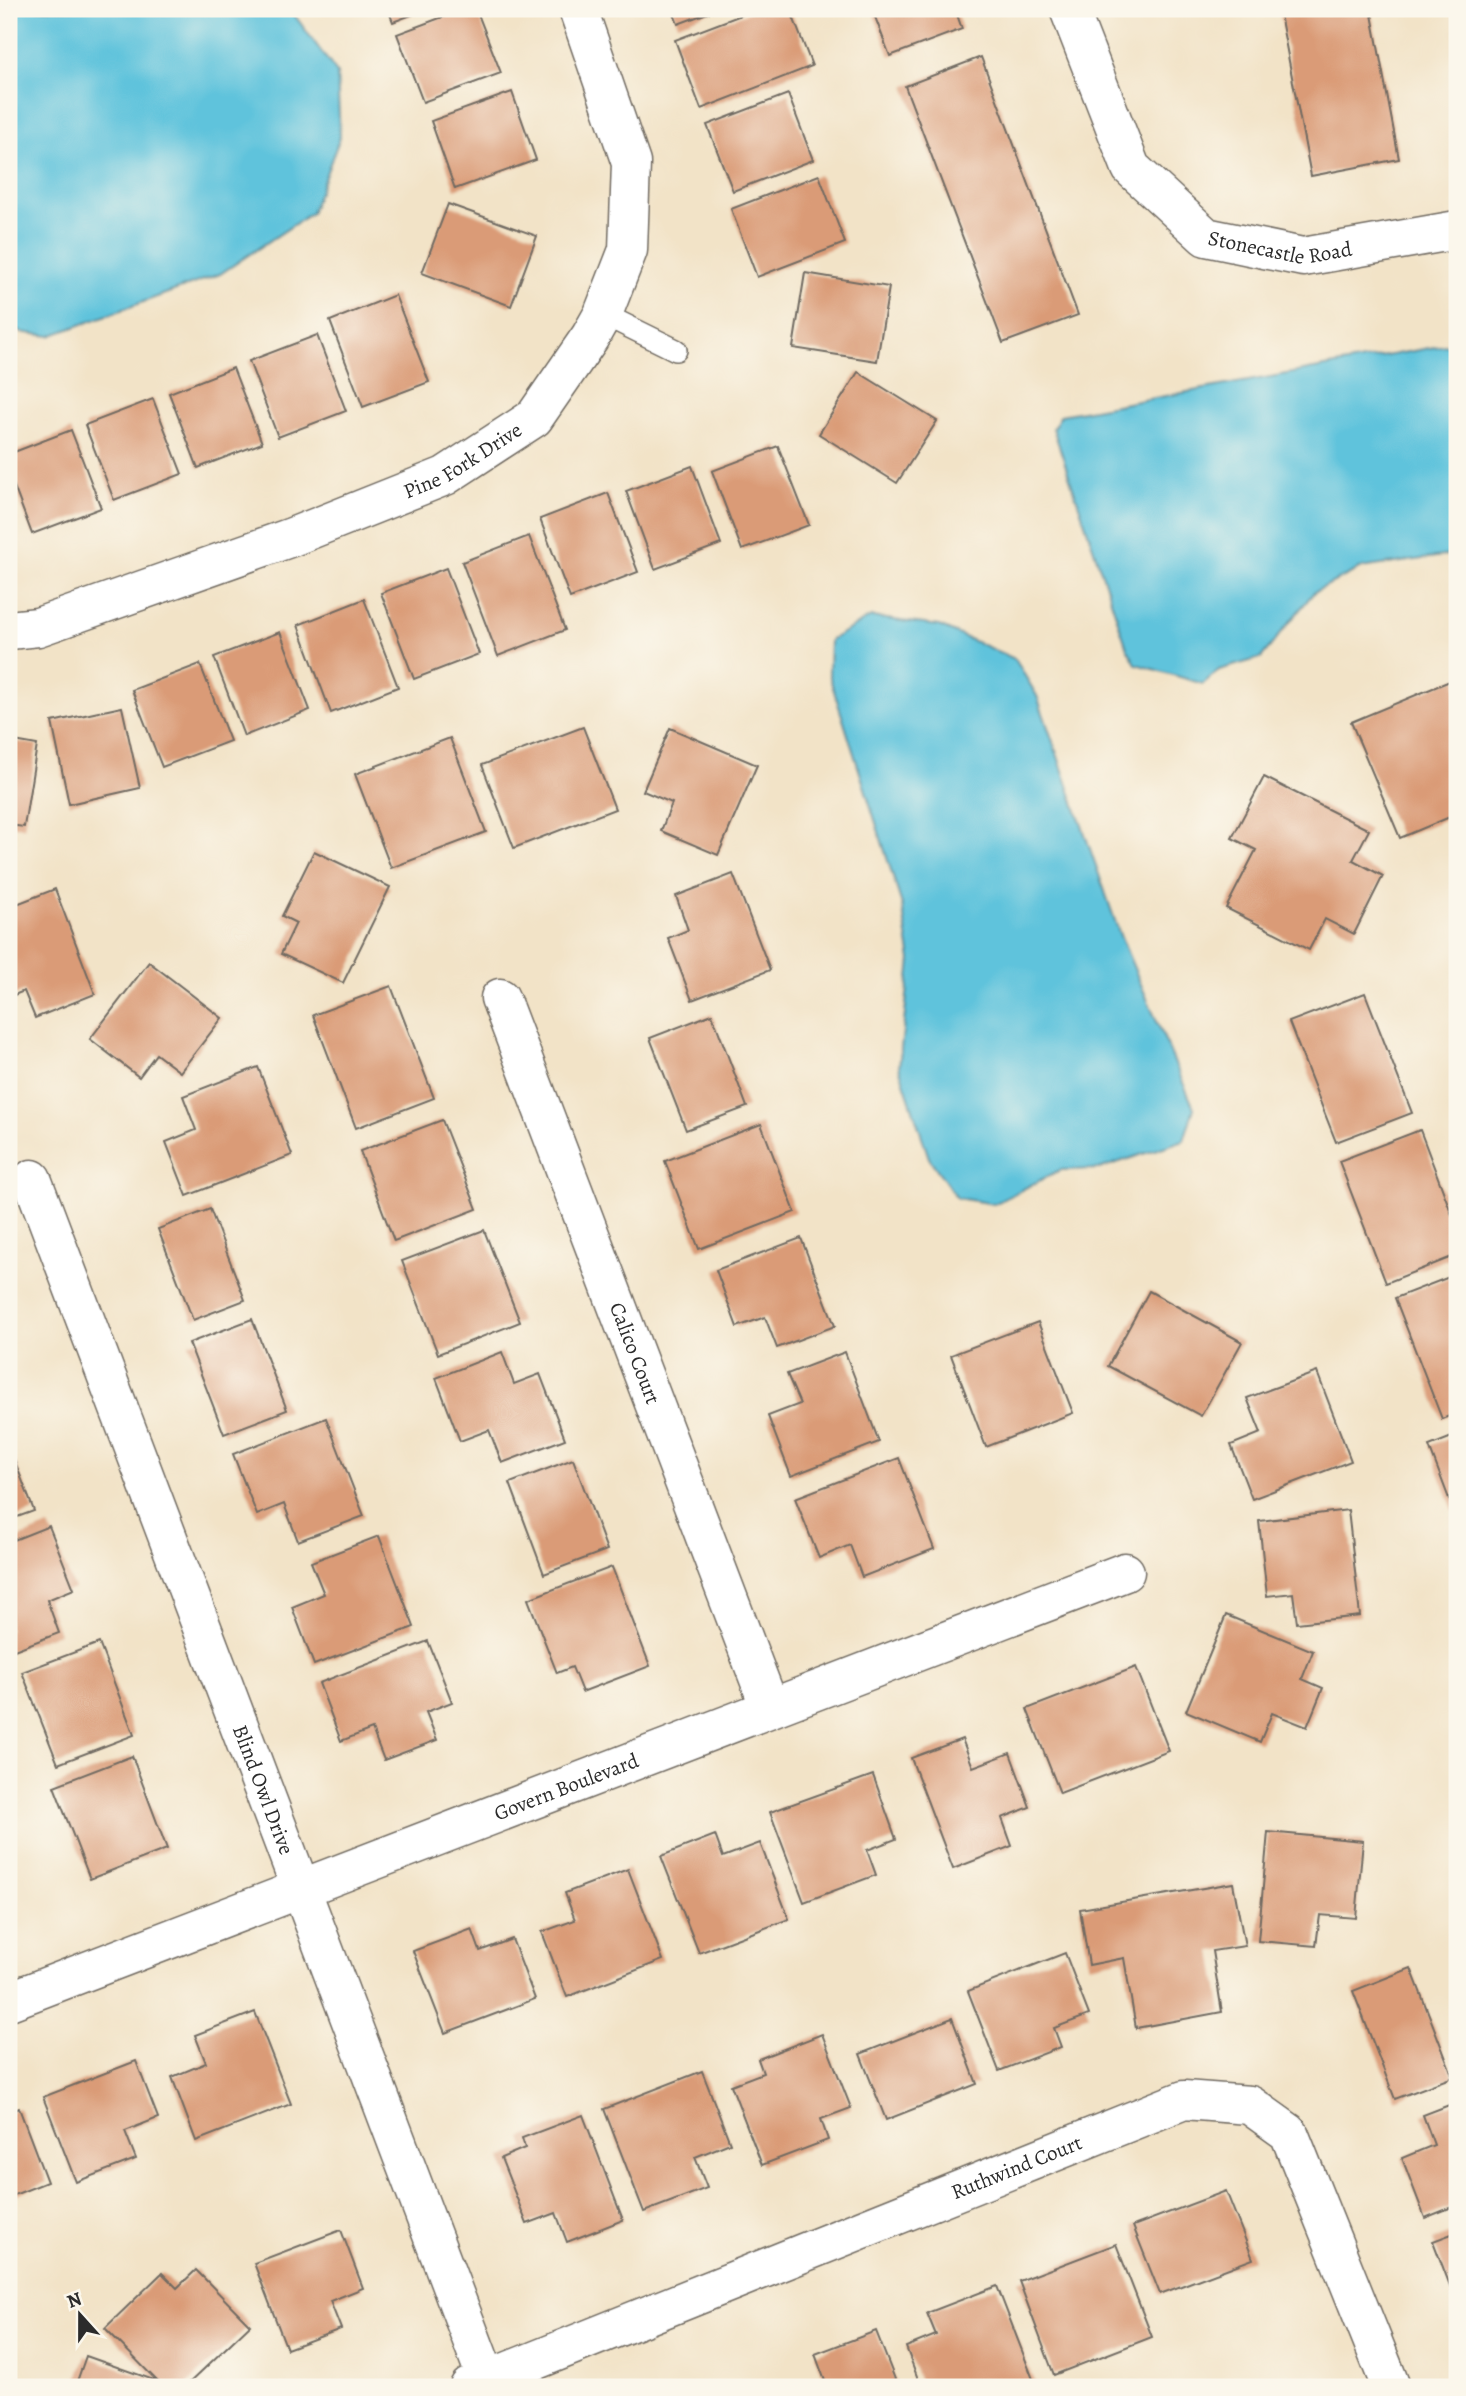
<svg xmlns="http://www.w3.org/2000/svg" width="1466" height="2396" viewBox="0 0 1466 2396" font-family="Alegreya,serif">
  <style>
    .water { fill: #5ec3dc; stroke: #447784; stroke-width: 2 }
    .building { fill: #da9b77 }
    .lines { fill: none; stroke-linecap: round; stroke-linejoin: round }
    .service-casing { stroke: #716b62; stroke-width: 24 }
    .minor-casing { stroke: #716b62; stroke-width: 41 }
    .service { stroke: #fff; stroke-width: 21 }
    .minor { stroke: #fff; stroke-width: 38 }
    .labels { text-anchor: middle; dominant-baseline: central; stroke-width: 5; stroke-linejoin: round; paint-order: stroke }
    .street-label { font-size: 21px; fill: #2b2b2b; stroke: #fbf7ec }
  </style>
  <rect width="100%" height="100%" fill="#fbf7ec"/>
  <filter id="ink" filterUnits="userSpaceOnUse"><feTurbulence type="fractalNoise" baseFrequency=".0143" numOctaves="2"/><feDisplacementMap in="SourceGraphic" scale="14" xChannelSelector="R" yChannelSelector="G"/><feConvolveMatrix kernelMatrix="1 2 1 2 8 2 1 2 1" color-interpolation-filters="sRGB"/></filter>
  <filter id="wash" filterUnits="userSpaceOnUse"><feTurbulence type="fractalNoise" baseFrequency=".00686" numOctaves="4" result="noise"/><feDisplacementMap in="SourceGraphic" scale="28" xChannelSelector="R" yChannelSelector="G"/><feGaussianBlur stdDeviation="1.57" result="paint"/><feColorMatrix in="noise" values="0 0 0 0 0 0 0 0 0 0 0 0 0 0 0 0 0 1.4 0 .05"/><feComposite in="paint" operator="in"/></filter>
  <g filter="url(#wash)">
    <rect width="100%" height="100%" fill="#f2e3c7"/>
    <!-- water -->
    <g class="water">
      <path d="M9,9H290L337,73L340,137L311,213L220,274L50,336L19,332L9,319Z"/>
      <path d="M1457,343V554L1361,568L1314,592L1261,658L1219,670L1203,684L1136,664L1127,648L1053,428L1061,415Z"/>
      <path d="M871,617L939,626L1015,659L1037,696L1121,938L1194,1108L1184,1140L1099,1169L1060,1170L994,1204L957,1198L929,1158L899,1067L911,960L902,905L829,675L830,640Z"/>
    </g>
    <g id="blocks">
      <!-- building -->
      <g class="building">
        <path d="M388,9H427L393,22Z"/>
        <path d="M464,9H476L501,73L423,102L397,34Z"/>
        <path d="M672,9H718L678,24Z"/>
        <path d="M757,9H790L812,66L701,109L675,40Z"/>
        <path d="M872,9H955L962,29L890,56Z"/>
        <path d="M1279,9H1371L1399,159L1311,176Z"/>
        <path d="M981,57L1078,315L1003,343L905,86Z"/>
        <path d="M512,92L536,160L455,189L431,121Z"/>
        <path d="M788,94L813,160L733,191L707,125Z"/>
        <path d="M819,175L845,243L757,277L731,209Z"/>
        <path d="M448,204L537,236L511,306L422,273Z"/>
        <path d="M805,273L889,287L877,361L793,348Z"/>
        <path d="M395,295L429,382L363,407L330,321Z"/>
        <path d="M317,335L346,411L278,437L249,361Z"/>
        <path d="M233,368L262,443L198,468L169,393Z"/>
        <path d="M858,372L937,421L897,483L819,434Z"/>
        <path d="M153,399L182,474L114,500L85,425Z"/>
        <path d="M71,430L101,508L32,534L9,473V454Z"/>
        <path d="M778,446L809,525L742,550L712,471Z"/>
        <path d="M692,466L721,544L655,569L626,491Z"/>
        <path d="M608,493L638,572L570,598L540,519Z"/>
        <path d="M529,536L565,630L498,656L462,562Z"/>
        <path d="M446,568L479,654L414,679L381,593Z"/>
        <path d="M364,599L398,687L331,713L298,625Z"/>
        <path d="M280,632L310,710L244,736L214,657Z"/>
        <path d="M200,664L230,741L162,767L132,690Z"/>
        <path d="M1457,678V814L1400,838L1351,722Z"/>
        <path d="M122,707L140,788L69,804L52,722Z"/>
        <path d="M583,727L615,809L514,848L482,765Z"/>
        <path d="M670,728L757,765L718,855L661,831L672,803L643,791Z"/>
        <path d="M450,738L486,832L391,868L355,774Z"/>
        <path d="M9,740L37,745L24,827L9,825Z"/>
        <path d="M1264,777L1369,830L1353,860L1383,876L1354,934L1325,919L1309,950L1226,908L1256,850L1232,838Z"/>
        <path d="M314,851L390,887L343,983L281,954L296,923L282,916Z"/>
        <path d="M733,874L770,970L692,1000L668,938L688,930L676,896Z"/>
        <path d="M55,889L95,994L35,1018L24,991L9,997V907Z"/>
        <path d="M149,962L222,1018L180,1072L156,1054L139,1077L90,1039Z"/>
        <path d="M391,986L434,1098L356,1128L313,1015Z"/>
        <path d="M1365,993L1412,1113L1336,1142L1289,1022Z"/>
        <path d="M712,1014L747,1107L686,1130L650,1038Z"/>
        <path d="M258,1067L292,1155L187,1196L166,1142L196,1130L183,1096Z"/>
        <path d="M442,1120L477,1209L394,1241L360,1151Z"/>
        <path d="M761,1124L795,1212L699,1249L665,1161Z"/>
        <path d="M1420,1130L1457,1228V1255L1386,1283L1339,1161Z"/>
        <path d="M210,1209L245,1300L193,1320L158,1229Z"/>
        <path d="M484,1230L520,1322L438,1354L402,1261Z"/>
        <path d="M801,1238L835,1326L777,1348L765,1317L737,1327L716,1270Z"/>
        <path d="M1457,1274V1413L1442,1419L1395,1298Z"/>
        <path d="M1149,1291L1242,1342L1201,1416L1108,1366Z"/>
        <path d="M252,1319L287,1410L224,1434L189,1343Z"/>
        <path d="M1038,1322L1073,1413L986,1447L951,1355Z"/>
        <path d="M502,1352L514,1384L540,1374L565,1439L502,1463L489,1430L460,1441L436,1378Z"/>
        <path d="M845,1352L879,1442L791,1476L768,1416L800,1404L787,1374Z"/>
        <path d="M1317,1372L1351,1461L1252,1499L1231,1445L1261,1433L1247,1398Z"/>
        <path d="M326,1418L364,1516L298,1541L284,1504L257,1515L233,1454Z"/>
        <path d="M1457,1435V1520L1429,1446Z"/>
        <path d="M9,1446L34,1511L9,1520Z"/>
        <path d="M899,1458L934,1549L862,1577L850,1545L819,1558L795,1498Z"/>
        <path d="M573,1459L607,1550L544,1574L510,1483Z"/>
        <path d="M1348,1510L1360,1616L1297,1623L1293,1593L1267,1596L1259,1521Z"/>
        <path d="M49,1526L74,1589L47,1600L59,1633L9,1652V1542Z"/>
        <path d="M379,1536L414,1627L314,1665L292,1607L324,1594L311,1562Z"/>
        <path d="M612,1567L650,1666L582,1692L572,1667L557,1673L528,1599Z"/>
        <path d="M1226,1615L1313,1651L1302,1679L1323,1688L1307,1727L1272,1713L1260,1742L1186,1711Z"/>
        <path d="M428,1641L452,1702L426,1712L437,1740L384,1760L372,1729L341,1741L319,1683Z"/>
        <path d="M99,1643L134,1735L58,1764L22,1672Z"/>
        <path d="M1136,1667L1169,1751L1060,1793L1027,1709Z"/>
        <path d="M962,1739L973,1767L1010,1753L1030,1807L1002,1818L1012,1846L953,1869L911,1758Z"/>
        <path d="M132,1756L167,1849L90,1879L54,1786Z"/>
        <path d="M873,1775L896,1839L867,1850L876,1875L804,1902L770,1812Z"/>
        <path d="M1268,1832L1363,1841L1356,1918L1320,1915L1316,1946L1258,1941Z"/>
        <path d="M715,1835L723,1857L760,1843L789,1919L699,1953L661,1856Z"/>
        <path d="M628,1869L663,1960L567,1997L542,1932L575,1920L565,1893Z"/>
        <path d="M1233,1883L1245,1946L1212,1951L1222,2012L1136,2028L1124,1958L1089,1965L1080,1909Z"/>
        <path d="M472,1929L480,1951L512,1939L535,1999L445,2033L413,1951Z"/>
        <path d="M1065,1953L1089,2015L1054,2028L1061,2047L999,2071L968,1991Z"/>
        <path d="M1411,1968L1453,2077L1395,2099L1353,1991Z"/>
        <path d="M255,2012L291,2104L196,2141L172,2077L206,2063L195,2035Z"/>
        <path d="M952,2018L977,2084L886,2120L860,2054Z"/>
        <path d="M822,2034L851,2108L821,2119L828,2140L762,2165L731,2085L763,2073L758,2059Z"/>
        <path d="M136,2061L158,2118L125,2131L136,2159L76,2182L43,2097Z"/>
        <path d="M702,2071L730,2143L695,2157L707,2188L644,2212L604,2109Z"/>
        <path d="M1457,2102V2205L1425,2218L1402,2158L1434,2145L1423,2115Z"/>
        <path d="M19,2108L47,2182L9,2197V2112Z"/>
        <path d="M583,2115L623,2220L567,2242L556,2213L527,2224L501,2158L525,2148L522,2138Z"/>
        <path d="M1226,2191L1253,2259L1160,2294L1133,2226Z"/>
        <path d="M341,2230L363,2288L330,2301L341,2329L287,2349L254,2263Z"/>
        <path d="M1457,2232V2304L1433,2241Z"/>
        <path d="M1116,2244L1152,2337L1054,2375L1019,2281Z"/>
        <path d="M196,2270L250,2325L185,2387H163L105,2328L162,2273L177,2288Z"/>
        <path d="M997,2286L1036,2387H921L906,2347L936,2335L927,2313Z"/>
        <path d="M876,2331L898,2387H809L825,2381L815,2354Z"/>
        <path d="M86,2356L154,2380L151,2387H75Z"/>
      </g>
    </g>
  </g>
  <g filter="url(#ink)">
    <use href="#blocks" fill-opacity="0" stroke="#716b62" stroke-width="2"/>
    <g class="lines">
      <defs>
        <path id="service" d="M603,314L676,350"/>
        <g id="minor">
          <path id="s1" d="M1069,9L1131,168L1206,237L1303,257L1457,230"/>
          <path id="s2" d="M9,630L38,627L292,537L445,476L534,418L590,337L603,314L628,250L631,163L578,9"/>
          <path id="s3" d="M500,998L770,1708"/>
          <path id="s4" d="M32,1179L487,2380"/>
          <path id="s5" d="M9,2001L1125,1572"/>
          <path id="s6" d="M469,2387L1184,2100L1250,2105L1289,2133L1391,2387"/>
        </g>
      </defs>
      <!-- service casing -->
      <use href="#service" class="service-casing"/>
      <!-- minor casing -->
      <use href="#minor" class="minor-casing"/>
      <!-- service -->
      <use href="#service" class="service"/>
      <!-- minor -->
      <use href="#minor" class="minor"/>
    </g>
  </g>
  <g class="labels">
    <!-- street labels -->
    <g class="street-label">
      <text stroke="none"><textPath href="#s1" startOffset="348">Stonecastle Road</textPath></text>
      <text stroke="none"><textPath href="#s2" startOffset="486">Pine Fork Drive</textPath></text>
      <text stroke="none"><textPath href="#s3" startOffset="380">Calico Court</textPath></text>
      <text stroke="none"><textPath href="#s5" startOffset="597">Govern Boulevard</textPath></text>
      <text stroke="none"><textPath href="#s4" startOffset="653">Blind Owl Drive</textPath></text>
      <text stroke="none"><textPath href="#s6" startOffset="590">Ruthwind Court</textPath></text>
    </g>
  </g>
  <!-- margin -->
  <rect width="1466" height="2396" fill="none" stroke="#fbf7ec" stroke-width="35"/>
  <!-- north arrow -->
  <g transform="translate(80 2315) rotate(339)" stroke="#fbf7ec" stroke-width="5" paint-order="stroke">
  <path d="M0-5L12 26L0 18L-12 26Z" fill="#2b2b2b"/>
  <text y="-10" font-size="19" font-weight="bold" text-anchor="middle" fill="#2b2b2b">N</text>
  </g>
</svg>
